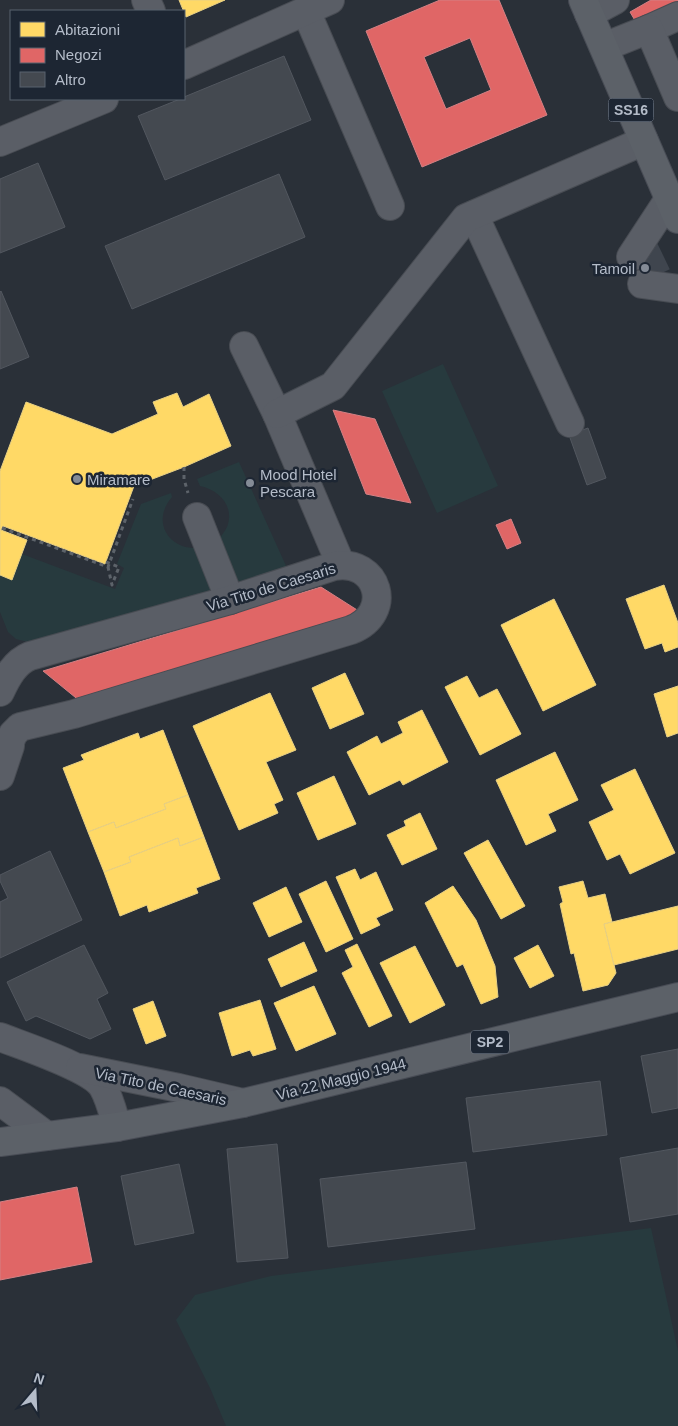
<svg xmlns="http://www.w3.org/2000/svg" width="678" height="1426" viewBox="0 0 678 1426" font-family="Helvetica,sans-serif">
  <style>
    .green { fill: #273a3e }
    .homes { fill: #ffd966; stroke: #e8d084 }
    .shops { fill: #e06666; stroke: #d38084; fill-rule: evenodd }
    .building { fill: #444950; stroke: #52575f }
    .lines { fill: none; stroke-linecap: round; stroke-linejoin: round }
    .minor-tunnel { stroke: #3f454e; stroke-width: 28; stroke-dasharray: 28 14; stroke-linecap: butt }
    .minor-casing { stroke: #484c53; stroke-width: 30 }
    .major-casing { stroke: #484c55; stroke-width: 30 }
    .path { stroke: #5d636a; stroke-width: 3; stroke-dasharray: 4 4; stroke-linecap: butt }
    .minor { stroke: #5a5e66; stroke-width: 28 }
    .major { stroke: #5c6168; stroke-width: 28 }
    .path-bridge { stroke: #5d636a; stroke-width: 3; stroke-dasharray: 4 4; stroke-linecap: butt }
    .poi-dot { fill: #848b96; stroke: #1d2633; stroke-width: 2 }
    .labels { text-anchor: middle; dominant-baseline: central; stroke-width: 5; stroke-linejoin: round; paint-order: stroke }
    .shield { fill: #1d2633; stroke: #878f9c; stroke-width: 1 }
    .shield-label { font-size: 14px; font-weight: bold; fill: #b4bcc9 }
    .poi-label { font-size: 15px; fill: #b4bcc9; stroke: #1d2633; text-anchor: start }
    .street-label { font-size: 15px; fill: #b4bcc9; stroke: #1d2633 }
  </style>
  <rect width="100%" height="100%" fill="#2a3038"/>
  <!-- green -->
  <g class="green">
    <path d="M443,364L498,486L437,513L382,391Z"/>
    <path d="M239,462L287,568L245,582L238,581L234,578L219,540C221,536 225,531 227,527C235,506 219,490 200,486L197,479Z"/>
    <path d="M171,493L172,497C151,521 168,550 199,548L214,589L86,630L36,644L16,639L8,632L0,612V575L12,579L22,554L115,589L124,568L117,564L141,504Z"/>
    <path d="M651,1228L678,1351V1426H226L210,1388L176,1320L195,1295L271,1276Z"/>
  </g>
  <!-- homes -->
  <g class="homes">
    <path d="M179,0H225L186,17Z"/>
    <path d="M177,393L183,407L209,394L231,446L184,467L134,486L105,564L3,526L1,530L27,540L12,580L0,575V471L26,402L112,434L158,414L153,402Z"/>
    <path d="M664,585L678,623V647L665,652L662,643L645,649L626,599Z"/>
    <path d="M554,599L596,685L543,711L501,625Z"/>
    <path d="M345,673L364,714L330,729L312,688Z"/>
    <path d="M467,676L479,698L497,689L521,734L480,755L445,687Z"/>
    <path d="M678,686V733L667,737L654,694Z"/>
    <path d="M270,693L296,750L266,762L283,800L274,804L278,813L239,830L193,726Z"/>
    <path d="M422,710L448,762L403,785L400,780L369,795L347,752L377,736L381,744L403,733L398,722Z"/>
    <path d="M163,730L188,795L164,804L166,809L116,828L114,822L88,832L63,768L84,760L81,755L138,733L140,739Z"/>
    <path d="M555,752L578,800L548,814L556,831L526,845L496,780Z"/>
    <path d="M635,769L675,853L630,874L620,854L607,860L589,822L614,810L601,785Z"/>
    <path d="M334,776L356,824L318,840L297,793Z"/>
    <path d="M188,795L204,837L180,846L178,838L129,857L131,862L104,872L88,832L114,822L116,828L166,809L164,804Z"/>
    <path d="M420,813L437,849L402,865L387,835L406,826L404,821Z"/>
    <path d="M204,837L220,879L196,888L198,893L149,912L147,905L120,916L104,872L131,862L129,857L178,838L180,846Z"/>
    <path d="M488,840L525,906L501,919L464,853Z"/>
    <path d="M355,869L360,880L376,872L393,910L376,918L380,925L361,934L336,877Z"/>
    <path d="M326,881L353,939L326,952L299,894Z"/>
    <path d="M583,881L588,898L605,894L612,922L604,924L616,973L608,985L583,991L574,953L571,954L560,904L563,902L559,887Z"/>
    <path d="M453,886L476,920L495,966L498,997L481,1004L463,964L457,967L425,903Z"/>
    <path d="M286,887L302,922L269,937L253,903Z"/>
    <path d="M678,906V949L614,965L604,924Z"/>
    <path d="M304,942L317,971L281,987L268,959Z"/>
    <path d="M357,944L392,1016L369,1027L342,973L353,967L345,950Z"/>
    <path d="M538,945L554,976L530,988L514,958Z"/>
    <path d="M415,946L445,1005L410,1023L380,963Z"/>
    <path d="M314,986L336,1034L296,1051L274,1003Z"/>
    <path d="M260,1000L276,1049L253,1056L250,1050L232,1056L219,1013Z"/>
    <path d="M153,1001L166,1036L146,1044L133,1009Z"/>
  </g>
  <!-- shops -->
  <g class="shops">
    <path d="M440,0H499L547,115L422,167L366,31ZM470,38L491,90L446,109L424,57Z"/>
    <path d="M651,0H678V8L640,29L630,12Z"/>
    <path d="M650,248L663,275L637,287L625,260Z"/>
    <path d="M333,410L375,419L411,503L366,494Z"/>
    <path d="M511,519L521,543L507,549L496,525Z"/>
    <path d="M321,587L365,615L81,702L43,671Z"/>
    <path d="M77,1187L92,1262L0,1280V1202Z"/>
  </g>
  <!-- building -->
  <g class="building">
    <path d="M284,56L311,120L165,180L138,116L180,99H184V97Z"/>
    <path d="M38,163L65,227L0,253V179Z"/>
    <path d="M279,174L305,237L132,309L105,246Z"/>
    <path d="M1,291L29,357L0,369V292Z"/>
    <path d="M588,428L606,478L587,485L569,435Z"/>
    <path d="M50,851L82,920L0,958V902L8,898L0,881V875Z"/>
    <path d="M84,945L108,993L97,999L111,1029L90,1039L36,1016L26,1021L7,982Z"/>
    <path d="M678,1049V1108L652,1113L641,1056Z"/>
    <path d="M600,1081L607,1135L473,1152L466,1098Z"/>
    <path d="M277,1144L288,1258L237,1262L227,1149Z"/>
    <path d="M678,1148V1214L630,1222L620,1158Z"/>
    <path d="M466,1162L475,1229L328,1247L320,1179Z"/>
    <path d="M179,1164L194,1233L135,1245L121,1176Z"/>
  </g>
  <g class="lines">
    <!-- minor-tunnel -->
    <path class="minor-tunnel" d="M645,250L658,277"/>
    <defs>
      <g id="minor">
        <path d="M146,0L151,11"/>
        <path d="M306,11L390,206"/>
        <path d="M589,14L615,0"/>
        <path d="M649,29L678,16"/>
        <path d="M604,47L649,29L678,97"/>
        <path d="M184,65L330,0"/>
        <path d="M0,142L104,99"/>
        <path d="M474,215L570,423"/>
        <path d="M631,257L669,199"/>
        <path d="M642,284L678,289"/>
        <path d="M244,346L277,414L341,565"/>
        <path d="M277,414L333,386L466,218L644,141"/>
        <path d="M197,517L230,600"/>
        <path d="M0,692C7,677 15,662 30,656L230,600L334,566C378,558 395,613 351,630L74,714L20,727L13,734L10,742V746L0,776"/>
        <path d="M0,1037C23,1046 91,1068 103,1087C110,1099 113,1113 117,1127"/>
        <path d="M80,1068L179,1088L243,1103"/>
        <path d="M0,1101L47,1136"/>
      </g>
      <g id="major">
        <path d="M583,0L678,219"/>
        <path d="M0,1142L117,1127L243,1103L678,997"/>
      </g>
    </defs>
    <!-- minor casing -->
    <use href="#minor" class="minor-casing"/>
    <!-- major casing -->
    <use href="#major" class="major-casing"/>
    <!-- path -->
    <g class="path">
      <path d="M184,467V479L188,493"/>
      <path d="M2,528L108,567L133,499"/>
    </g>
    <!-- minor -->
    <use href="#minor" class="minor"/>
    <!-- major -->
    <use href="#major" class="major"/>
    <!-- path-bridge -->
    <path class="path-bridge" d="M106,562L119,567L112,585L108,567"/>
  </g>
  <!-- markers -->
  <g class="poi-dot">
    <circle cx="645" cy="268" r="5"/>
    <circle cx="77" cy="479" r="5"/>
    <circle cx="250" cy="483" r="5"/>
  </g>
  <g class="labels">
    <!-- shield labels -->
    <g class="shield">
      <rect x="608.5" y="98.5" width="45" height="23" rx="4"/>
      <rect x="471" y="1030.5" width="38" height="23" rx="4"/>
    </g>
    <g class="shield-label">
      <text x="631" y="110">SS16</text>
      <text x="490" y="1042">SP2</text>
    </g>
    <!-- poi labels -->
    <g class="poi-label">
      <text x="635" y="268" text-anchor="end">Tamoil</text>
      <text x="260" y="474">Mood Hotel<tspan x="260" dy="17">Pescara</tspan></text>
      <text x="87" y="479">Miramare</text>
    </g>
    <!-- street labels -->
    <g class="street-label">
      <text transform="translate(271 587) rotate(-17)">Via Tito de Caesaris</text>
      <text transform="translate(341 1079) rotate(-14)">Via 22 Maggio 1944</text>
      <text transform="translate(161 1086) rotate(12)">Via Tito de Caesaris</text>
    </g>
  </g>
  <!-- legend -->
  <rect x="10" y="10" width="175" height="90" fill="#1d2633" stroke="#59626f"/>
  <rect x="20" y="22" width="25" height="15" fill="#ffd966" stroke="#59626f"/>
  <text x="55" y="35" font-size="15" fill="#b4bcc9">Abitazioni</text>
  <rect x="20" y="48" width="25" height="15" fill="#e06666" stroke="#59626f"/>
  <text x="55" y="60" font-size="15" fill="#b4bcc9">Negozi</text>
  <rect x="20" y="72" width="25" height="15" fill="#444950" stroke="#59626f"/>
  <text x="55" y="85" font-size="15" fill="#b4bcc9">Altro</text>
  <!-- north arrow -->
  <g transform="translate(35 1391) rotate(19)" stroke="#1d2633" stroke-width="4" paint-order="stroke">
  <path d="M0-4L9 19L0 12L-9 19Z" fill="#b4bcc9"/>
  <text y="-8" font-size="14" font-weight="bold" text-anchor="middle" fill="#b4bcc9">N</text>
  </g>
</svg>
